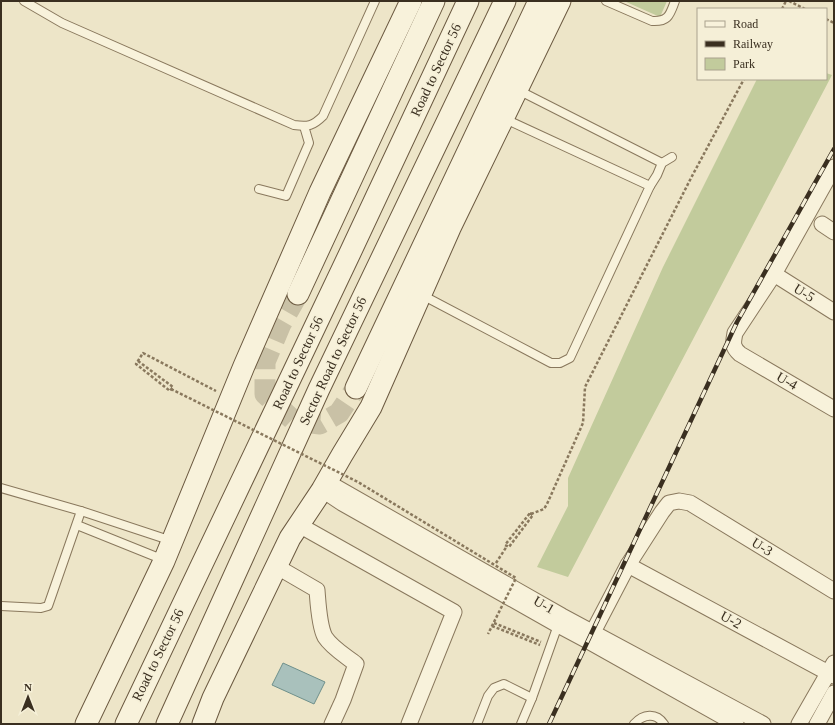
<svg xmlns="http://www.w3.org/2000/svg" width="835" height="725" viewBox="0 0 835 725" font-family="'Times New Roman',serif">
  <style>
    .green { fill: #c2cb9c }
    .water { fill: #a9c1bc; stroke: #6f908b }
    .lines { fill: none; stroke-linecap: round; stroke-linejoin: round }
    .secondary-tunnel { stroke: #c9c1a6; stroke-width: 21; stroke-dasharray: 21 10; stroke-linecap: butt }
    .lane-casing { stroke: #89785d; stroke-width: 10 }
    .street-casing { stroke: #89785d; stroke-width: 17 }
    .secondary-casing { stroke: #6b5940; stroke-width: 23 }
    .path { stroke: #89785d; stroke-width: 2.5; stroke-dasharray: 3 2; stroke-linecap: butt }
    .lane { stroke: #f8f2db; stroke-width: 8 }
    .street { stroke: #f8f2db; stroke-width: 15 }
    .secondary { stroke: #f8f2db; stroke-width: 21 }
    .rail-casing { stroke: #3a2f20; stroke-width: 4.5 }
    .rail { stroke: #f5efd7; stroke-width: 3; stroke-dasharray: 9; stroke-linecap: butt }
    .path-bridge { stroke: #89785d; stroke-width: 2.5; stroke-dasharray: 3 2; stroke-linecap: butt }
    .labels { text-anchor: middle; dominant-baseline: central; stroke-width: 3; stroke-linejoin: round; paint-order: stroke }
    .street-label { font-size: 14px; fill: #3a2f20; stroke: #f5efd7 }
  </style>
  <rect width="100%" height="100%" fill="#ede5c8"/>
  <!-- green -->
  <g class="green">
    <path d="M624,1H667L660,17Z"/>
    <path d="M826,73L832,75L568,577L537,567L568,506V478L663,267L757,79H826Z"/>
  </g>
  <!-- water -->
  <path class="water" d="M283,663L325,682L314,704L272,685Z"/>
  <g class="lines">
    <!-- secondary-tunnel -->
    <path class="secondary-tunnel" d="M298,294L281,324L265,362V394L294,421L320,424L339,413L356,388"/>
    <defs>
      <g id="lane">
        <path d="M24,1L62,23L294,125C308,127 313,126 323,116L375,1"/>
        <path d="M606,1L652,21C669,22 670,14 675,1"/>
        <path d="M518,90L662,163"/>
        <path d="M650,186L657,175L662,163L672,157"/>
        <path d="M259,189L286,196L309,143L304,126"/>
        <path d="M422,295L551,363H560L570,358L650,186L503,118"/>
        <path d="M1,488L81,511L172,541"/>
        <path d="M77,525L164,560"/>
        <path d="M1,606L41,608L48,606L81,511"/>
        <path d="M477,724L488,696L494,688L504,684L532,698"/>
        <path d="M521,724L532,698L558,625"/>
        <path d="M634,724C643,714 656,712 664,724"/>
      </g>
      <g id="street">
        <path d="M834,167L774,274L735,333C733,343 732,347 740,354L834,409"/>
        <path d="M822,224L834,232"/>
        <path d="M774,274L834,312"/>
        <path d="M327,482L562,616L763,724"/>
        <path d="M324,491L342,503L558,625L588,641L736,724"/>
        <path d="M299,525L454,612L409,724"/>
        <path d="M628,565L834,676"/>
        <path d="M276,567L286,572L317,590C318,602 319,626 325,637C332,648 346,656 356,664L343,700L332,724"/>
        <path d="M593,632L628,565L662,512L669,503L679,501L690,503L834,591"/>
        <path d="M799,724L834,663"/>
        <path d="M817,724L834,693"/>
      </g>
      <g id="secondary">
        <path d="M298,294L434,1"/>
        <path d="M356,388L539,1"/>
        <path d="M86,724L164,561L244,366L320,192L411,1"/>
        <path d="M126,724L350,253L468,1"/>
        <path d="M167,724L319,389L505,1"/>
        <path d="M203,724L213,698L290,538L322,490L342,455L371,407L450,228L560,1"/>
      </g>
    </defs>
    <!-- lane casing -->
    <use href="#lane" class="lane-casing"/>
    <!-- street casing -->
    <use href="#street" class="street-casing"/>
    <!-- secondary casing -->
    <use href="#secondary" class="secondary-casing"/>
    <!-- path -->
    <g class="path">
      <path d="M789,1L805,9"/>
      <path d="M782,9L786,1"/>
      <path d="M826,19L834,23"/>
      <path d="M138,361L173,387L170,391L136,364L143,353L216,391"/>
      <path d="M530,513L533,515L509,547L505,545Z"/>
      <path d="M531,514L544,509L547,504L583,423L585,387L691,178L744,79"/>
      <path d="M496,563L507,546"/>
      <path d="M494,623L541,642"/>
      <path d="M492,626L540,645"/>
    </g>
    <!-- lane -->
    <use href="#lane" class="lane"/>
    <!-- street -->
    <use href="#street" class="street"/>
    <!-- secondary -->
    <use href="#secondary" class="secondary"/>
    <defs>
      <path id="rail" d="M549,724L737,322L834,149"/>
    </defs>
    <!-- rail casing -->
    <use href="#rail" class="rail-casing"/>
    <!-- rail -->
    <use href="#rail" class="rail"/>
    <!-- path-bridge -->
    <path class="path-bridge" d="M171,389L358,482L516,578L488,634"/>
  </g>
  <g class="labels">
    <!-- street labels -->
    <g class="street-label">
      <text transform="translate(436 70) rotate(-65)">Road to Sector 56</text>
      <text transform="translate(804 293) rotate(32)">U-5</text>
      <text transform="translate(333 361) rotate(-65)">Sector Road to Sector 56</text>
      <text transform="translate(298 363) rotate(-65)">Road to Sector 56</text>
      <text transform="translate(787 381) rotate(30)">U-4</text>
      <text transform="translate(762 547) rotate(32)">U-3</text>
      <text transform="translate(544 605) rotate(30)">U-1</text>
      <text transform="translate(731 620) rotate(28)">U-2</text>
      <text transform="translate(158 655) rotate(-64)">Road to Sector 56</text>
    </g>
  </g>
  <!-- border -->
  <rect width="835" height="725" fill="none" stroke="#3a2f20" stroke-width="4"/>
  <!-- legend -->
  <rect x="697" y="8" width="130" height="72" fill="#f5efd7" stroke="#aaa28e"/>
  <rect x="705" y="21" width="20" height="6" fill="#f8f2db" stroke="#aaa28e"/>
  <text x="733" y="28" font-size="12" fill="#3a2f20">Road</text>
  <rect x="705" y="41" width="20" height="6" fill="#3a2f20" stroke="#aaa28e"/>
  <text x="733" y="48" font-size="12" fill="#3a2f20">Railway</text>
  <rect x="705" y="58" width="20" height="12" fill="#c2cb9c" stroke="#aaa28e"/>
  <text x="733" y="68" font-size="12" fill="#3a2f20">Park</text>
  <!-- north arrow -->
  <g transform="translate(28 697)" stroke="#f5efd7" stroke-width="3" paint-order="stroke">
  <path d="M0-3L7 15L0 10L-7 15Z" fill="#3a2f20"/>
  <text y="-6" font-size="11" font-weight="bold" text-anchor="middle" fill="#3a2f20">N</text>
  </g>
</svg>
